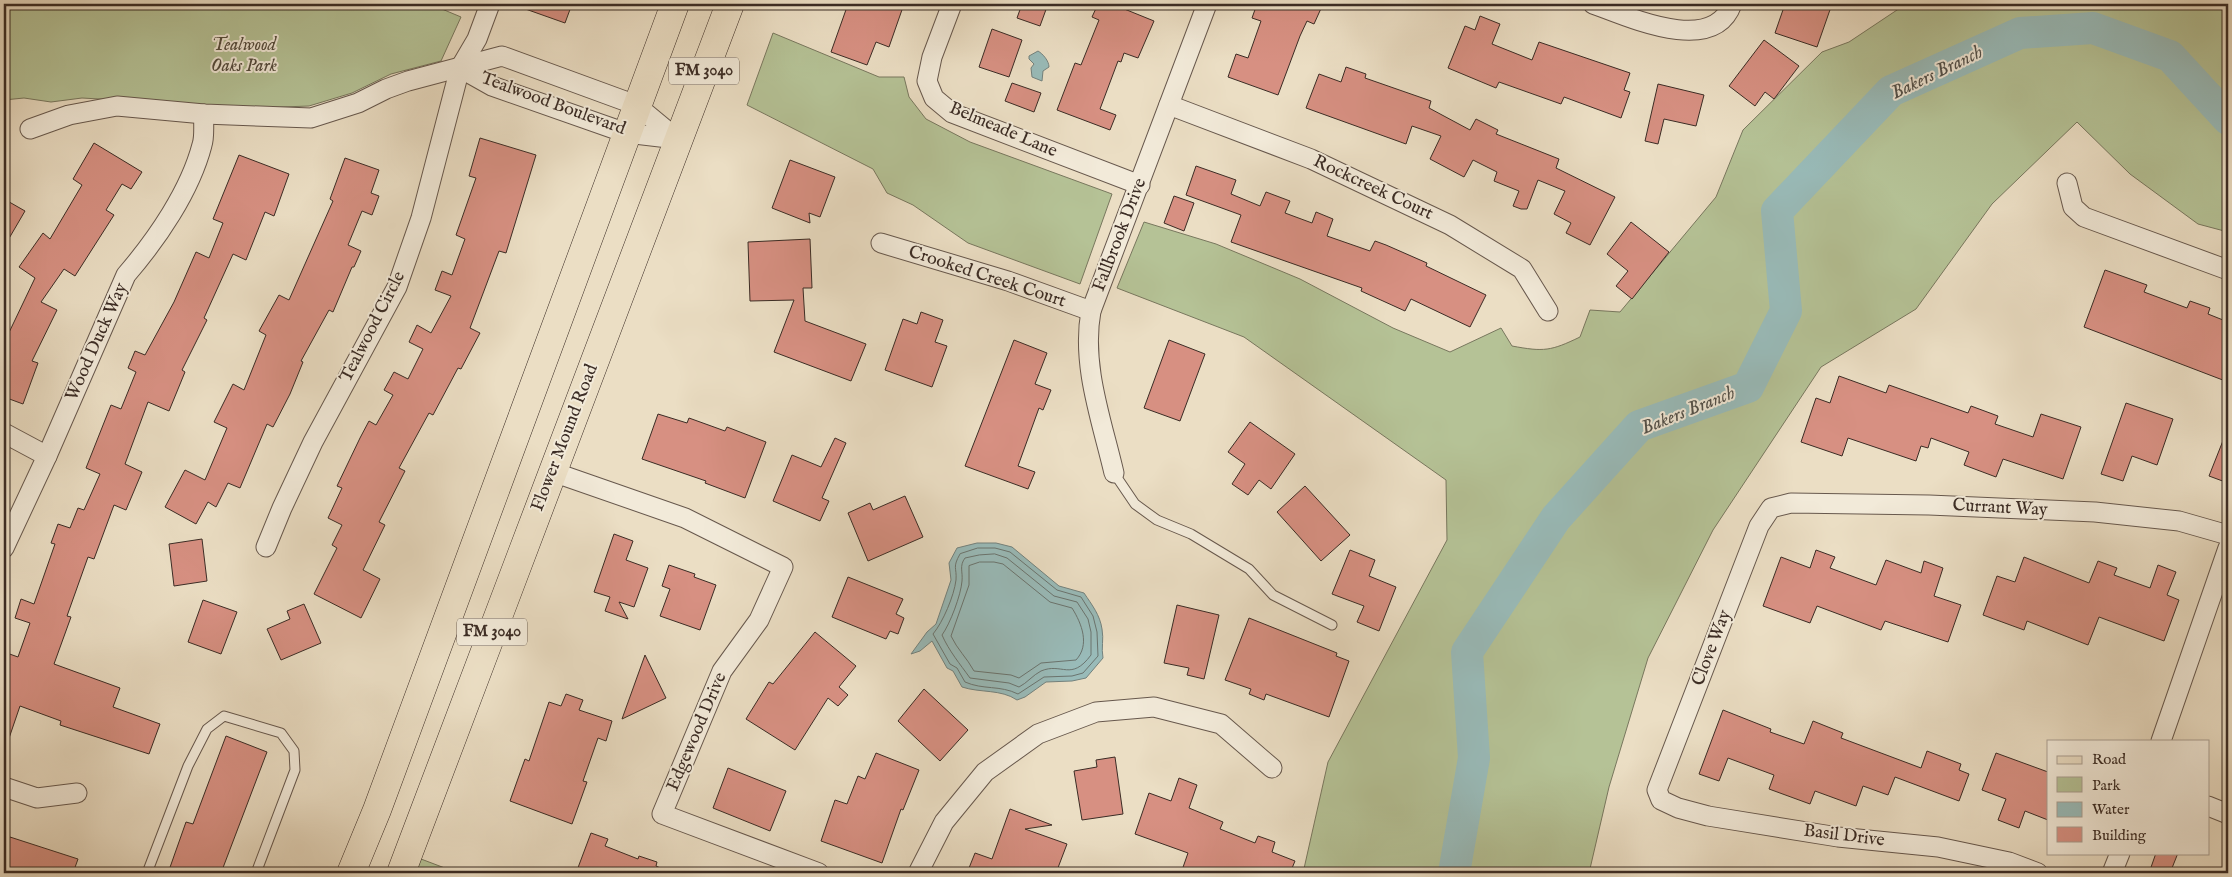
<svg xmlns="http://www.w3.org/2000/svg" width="2232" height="877" viewBox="0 0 2232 877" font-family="'IM FELL English',serif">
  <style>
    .green { fill: #b5c296; stroke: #78775e }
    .water { fill: #99bbb9; stroke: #73827e }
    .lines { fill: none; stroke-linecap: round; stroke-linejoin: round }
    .shore { stroke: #6a746f; stroke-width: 1 }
    .river { stroke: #99bbb9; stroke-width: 32 }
    .building { fill: #d79082; stroke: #3b2c25 }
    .lane-casing { stroke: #67584d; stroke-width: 11 }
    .street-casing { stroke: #67584d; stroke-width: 21 }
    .primary-casing { stroke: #3b2c25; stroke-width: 29 }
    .lane { stroke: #f2ead9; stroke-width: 9 }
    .street { stroke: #f2ead9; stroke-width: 19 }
    .primary { stroke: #ebdec4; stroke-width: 28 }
    .labels { text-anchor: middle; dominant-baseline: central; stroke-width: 4; stroke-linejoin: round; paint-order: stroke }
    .shield { fill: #f2ead9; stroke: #72655b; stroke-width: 1 }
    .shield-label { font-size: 16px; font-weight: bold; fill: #3b2c25 }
    .park-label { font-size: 18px; font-style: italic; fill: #534a3c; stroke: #f2ead9 }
    .street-label { font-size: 18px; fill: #3b2c25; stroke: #f2ead9 }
    .water-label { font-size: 19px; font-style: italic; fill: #52504a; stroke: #f2ead9 }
  </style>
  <rect width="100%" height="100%" fill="#ebdec4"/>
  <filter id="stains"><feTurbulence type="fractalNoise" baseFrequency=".004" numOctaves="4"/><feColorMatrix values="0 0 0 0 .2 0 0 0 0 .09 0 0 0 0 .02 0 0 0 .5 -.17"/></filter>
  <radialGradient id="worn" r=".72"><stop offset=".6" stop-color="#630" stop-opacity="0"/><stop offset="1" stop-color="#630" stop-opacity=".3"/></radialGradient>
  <!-- green -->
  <g class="green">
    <path d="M4,4H373L380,6L430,4L461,17L441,61L391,74L352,93L309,106L256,108L82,98L51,102L24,98L4,100Z"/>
    <path d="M1906,4H2228V232L2198,224L2130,174L2077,122L1992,204L1916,309L1821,367L1713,530L1648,658L1609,787L1589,873H1303L1328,762L1447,540L1446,480L1244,337L1117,288L1144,222L1216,244L1300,279L1393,328L1450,352L1501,328L1512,346C1544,352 1551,351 1580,337L1590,310L1620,312L1716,197L1743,130L1822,52L1849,42Z"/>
    <path d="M773,33L879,77H904L909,97L926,119L970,142L1112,194L1080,284L968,243L913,205L887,193L873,169L747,105Z"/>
    <path d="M421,859L458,873H415Z"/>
  </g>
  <!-- water -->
  <g class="water">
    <path d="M1038,51C1043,54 1049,61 1049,67L1043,71L1042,81L1032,77L1031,68L1034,64L1029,59V56Z"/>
    <path d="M977,543H996L1012,547L1059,586L1084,593C1092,605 1100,615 1102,629C1104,639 1101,648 1103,658L1086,678L1072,681L1046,682L1025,697L1017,700C1001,689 980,693 962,687L953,671L947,668L932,641L920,651L911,654L927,632L936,624L951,580L949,563L957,548Z"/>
  </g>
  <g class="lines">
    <!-- shore -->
    <g class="shore">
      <path d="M978,548H995L1010,552L1057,590L1081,597L1093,616L1097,632L1098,656L1083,673L1072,676L1044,677L1018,694C1000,685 983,690 965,682L957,668L950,664L933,634C943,622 954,596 956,580C957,567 952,568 960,554Z"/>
      <path d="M995,554L1007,558L1054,596L1077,602L1088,619L1091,632V655C1071,682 1062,662 1041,671C1033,675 1027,683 1019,687L1009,683L970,678C960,664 949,651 942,635C950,624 961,595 962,581C963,572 959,566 965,558L979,555Z"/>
      <path d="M980,562H994L1003,564L1050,602L1072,608C1082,624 1090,645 1076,660L1041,663L1019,678L1011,675L974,671C967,658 957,649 951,636L969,585V566Z"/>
    </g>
    <!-- river -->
    <path class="river" d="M1454,873L1474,758L1467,652L1556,518L1639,426L1748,387L1786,311L1777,211L1891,91L2020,33L2093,28L2170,56L2228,119"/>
  </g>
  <!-- building -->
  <g class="building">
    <path d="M517,4H572L565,23L517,6Z"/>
    <path d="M848,4H904L889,47L876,42L867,65L831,52Z"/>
    <path d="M1022,4H1048L1040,26L1017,18Z"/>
    <path d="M1098,4H1112L1154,21L1138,58L1124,53L1121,62L1118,61L1100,109L1116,115L1110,130L1057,110L1075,63L1081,65L1099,20L1092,17Z"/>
    <path d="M1257,4H1323L1314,24L1307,21L1300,36L1278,95L1228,77L1236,54L1248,58L1261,21L1252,18Z"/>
    <path d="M1785,4H1832L1817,47L1775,33Z"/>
    <path d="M1480,16L1500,24L1492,44L1532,60L1539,42L1630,73L1624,90L1630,92L1621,118L1564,97L1561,104L1499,82L1496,88L1448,68L1465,26L1475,30Z"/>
    <path d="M992,29L1022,40L1009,77L979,67Z"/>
    <path d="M1764,40L1799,66L1774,99L1765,92L1755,106L1729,86Z"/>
    <path d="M1346,67L1366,74L1365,78L1431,101L1429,108L1470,130L1476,119L1498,130L1496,134L1559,159L1556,168L1615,197L1590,245L1566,233L1571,223L1554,214L1565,191L1538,180L1527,209H1521L1513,206L1519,191L1494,181L1497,172L1473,160L1464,177L1430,159L1441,136L1412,126L1406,144L1306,108L1319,74L1341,82Z"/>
    <path d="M1012,83L1041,93L1034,112L1005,101Z"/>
    <path d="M1658,84L1704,95L1696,126L1664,119L1658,144L1645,141Z"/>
    <path d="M480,138L536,155L506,253L499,251L470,328L480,333L461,369L458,368L433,415L429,413L399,468L405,471L379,522L385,525L363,570L380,579L361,618L314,594L337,548L332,545L342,525L328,518L342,488L337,486L360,438L369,421L376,425L393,395L384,390L394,372L408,379L423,349L409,342L417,325L431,333L451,296L435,290L442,271L452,275L465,239L456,235L476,178L469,176Z"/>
    <path d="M94,143L142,172L131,189L122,184L106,210L114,215L75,276L64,269L41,302L57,310L32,361L38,363L23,404L4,397V343L35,278L19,267L43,233L50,239L82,185L73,179Z"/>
    <path d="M239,155L289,174L274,216L265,212L246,260L233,254L204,318L207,320L182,370L185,372L169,411L148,402L125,464L142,472L126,510L114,505L94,559L88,557L67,616L71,617L54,664L120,688L113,707L160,724L149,754L60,725L61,721L20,706L6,747L4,746V652L18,657L30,623L15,618L21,599L34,604L55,544L51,543L58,524L70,528L78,508L84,510L100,474L86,468L111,405L121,409L136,372L128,368L135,351L145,355L174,302L196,252L209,258L223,223L213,219Z"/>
    <path d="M345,158L379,170L371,193L379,196L372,215L362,211L348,245L361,251L354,267H352L333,312L329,310L301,361L303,362L290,394L273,427L267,424L240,488L228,483L216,507L208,502L196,524L165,507L185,470L205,480L227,428L214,422L233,384L244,390L266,335L259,331L279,295L289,300L333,201L330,199Z"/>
    <path d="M790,160L835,177L820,217L809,213L810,223L772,208Z"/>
    <path d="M1196,166L1236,180L1231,194L1260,206L1266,192L1290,201L1285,213L1312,223L1316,212L1333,219L1327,236L1370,251L1375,241L1386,245L1427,263L1426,266L1486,295L1470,327L1411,299L1405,311L1361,291L1362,288L1231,242L1241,215L1186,195Z"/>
    <path d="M1174,196L1194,203L1184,231L1164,223Z"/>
    <path d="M4,199L25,211L4,247Z"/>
    <path d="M1631,222L1669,252L1632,299L1616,286L1628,271L1607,254Z"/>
    <path d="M810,239L812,288H803L805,321L866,344L851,381L774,352L794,300L750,301L748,242Z"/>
    <path d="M2105,270L2147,285L2144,292L2187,308L2190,301L2210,308L2208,314L2228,322V382L2084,327Z"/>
    <path d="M921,312L943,320L935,342L947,346L932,387L885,370L903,319L917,324Z"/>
    <path d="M1014,340L1047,353L1035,384L1051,390L1043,410L1039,408L1018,466L1035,472L1028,489L965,466Z"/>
    <path d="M1169,340L1205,354L1180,421L1144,408Z"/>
    <path d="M1839,376L1886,393L1889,385L1968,413L1971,406L1998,416L1995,424L2033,437L2041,414L2081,427L2063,479L2003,459L1996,477L1964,465L1969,452L1931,438L1928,448L1921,446L1916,461L1848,438L1842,456L1801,442L1816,398L1830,403Z"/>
    <path d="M2126,403L2173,419L2157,465L2132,456L2123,481L2101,474Z"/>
    <path d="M658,414L687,423L689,418L725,431L727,427L766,442L745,498L705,483L706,481L642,459Z"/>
    <path d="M1250,422L1295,454L1271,489L1259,480L1248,495L1232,484L1245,464L1228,452Z"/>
    <path d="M2228,428V483L2209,476Z"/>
    <path d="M835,438L846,443L822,498L829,501L820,521L773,501L792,455L821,467Z"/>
    <path d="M1305,486L1350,535L1321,561L1277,512Z"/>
    <path d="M905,496L923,537L868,561L848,513L870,503L873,510Z"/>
    <path d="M614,534L633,541L626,560L648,568L634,607L619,602L628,619L605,611L610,597L594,592Z"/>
    <path d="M202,539L207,581L174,586L169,544Z"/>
    <path d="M1350,550L1375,560L1369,576L1396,587L1379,631L1357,622L1364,606L1332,594Z"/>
    <path d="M1816,550L1835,557L1830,568L1876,585L1886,560L1921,573L1924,561L1943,568L1934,596L1961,605L1948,642L1885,621L1881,630L1817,606L1810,623L1763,606L1781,557L1810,568Z"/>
    <path d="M2024,557L2089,583L2098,561L2117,568L2114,575L2150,588L2158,565L2176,572L2167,595L2179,600L2164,641L2099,617L2088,645L2027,621L2024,630L1983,615L1997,576L2015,582Z"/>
    <path d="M669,565L695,574L694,577L716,585L700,630L660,616L670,589L662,586Z"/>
    <path d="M848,577L903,599L896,614L904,618L898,634L890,631L886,639L832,617Z"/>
    <path d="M203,600L237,612L221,654L188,642Z"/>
    <path d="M304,604L321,643L281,660L267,629L290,619L287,611Z"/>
    <path d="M1177,605L1219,615L1204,679L1187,675L1189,668L1164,663Z"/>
    <path d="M1249,618L1337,653L1336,656L1349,661L1329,717L1266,694L1264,700L1249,694L1251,689L1225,680Z"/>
    <path d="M815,632L856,666L839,687L848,695L838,706L828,698L795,750L746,719L769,682L773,684Z"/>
    <path d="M645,655L666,698L622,719Z"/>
    <path d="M924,689L968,730L940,761L898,721Z"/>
    <path d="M566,694L583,700L579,710L612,721L606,741L598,738L583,781L587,782L572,824L510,801L525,759L529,761L549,702L561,706Z"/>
    <path d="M1723,710L1771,729L1770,732L1804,744L1813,721L1843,733L1841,738L1921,768L1927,751L1961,764L1959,770L1969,774L1959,801L1895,777L1888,795L1863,786L1856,806L1815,791L1810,804L1769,789L1774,775L1728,758L1719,781L1699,774Z"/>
    <path d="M226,736L267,752L221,873H168L186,822L193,824Z"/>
    <path d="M876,753L919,770L903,810L901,809L882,863L821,841L835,800L847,804L858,776L865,779Z"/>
    <path d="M1996,753L2048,772V820L2025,811L2019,828L1998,820L2006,799L1982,790Z"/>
    <path d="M1115,757L1123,814L1082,820L1074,771L1097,767L1096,760Z"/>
    <path d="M728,768L786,791L770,831L713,808Z"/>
    <path d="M1179,778L1197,785L1189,808L1223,822L1220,829L1255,843L1258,836L1275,842L1272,852L1295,861L1290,873H1181L1188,853L1135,834L1149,793L1171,801Z"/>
    <path d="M1010,809L1052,825L1025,829L1067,844L1056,873H984L969,868L975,853L992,859Z"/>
    <path d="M591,833L608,839L605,846L638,859L639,856L657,862L656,866L671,873H576Z"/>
    <path d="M10,837L78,859L73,873H15L4,870V854Z"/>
    <path d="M2156,853H2178L2170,873H2149Z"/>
  </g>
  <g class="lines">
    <defs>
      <g id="lane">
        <path d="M1114,473L1135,504L1157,520L1191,534L1249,569L1273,595L1332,625"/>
        <path d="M147,873L188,766L207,729L224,716L281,733L294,751L295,770L256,873"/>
      </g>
      <g id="street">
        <path d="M952,4L932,57L927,81L934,98L952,113L1140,185"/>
        <path d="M1593,4C1629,17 1713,56 1732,4"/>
        <path d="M460,68L492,86L626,133L677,139"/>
        <path d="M1169,105L1311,159L1450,225L1522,269L1548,311"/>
        <path d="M30,129L69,115L117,106L204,114L311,118L358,103L386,89L408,81L502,56L636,105L677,139"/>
        <path d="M2067,183L2073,207L2084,217L2228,270"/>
        <path d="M881,243L1008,281L1091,311"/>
        <path d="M4,433L47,456"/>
        <path d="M553,472L685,518L783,567L759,620L722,671L662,814L819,873"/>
        <path d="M1114,473C1102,421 1081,365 1091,311L1207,4"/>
        <path d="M266,547L282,508L313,442L397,287L421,218L460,68L477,39L490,4"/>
        <path d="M4,548L47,456L126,275C157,239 190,191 202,145C205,136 203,124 204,114"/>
        <path d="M2161,741L2228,548"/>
        <path d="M4,787L37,798L77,793"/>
        <path d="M2208,806L2228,814"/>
        <path d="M918,873L944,822L985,772L1038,734L1096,712L1154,707L1221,724L1272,768"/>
        <path d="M2038,873L2009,862L1938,847L1838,837L1708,816L1678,808L1661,800L1657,790L1759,526L1771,508L1791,503L1929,505L2095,512L2179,521L2228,535"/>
        <path d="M2112,873L2120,853"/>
      </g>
      <g id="primary">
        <path d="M351,873L377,810L675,4"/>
        <path d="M401,873L730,4"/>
      </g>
    </defs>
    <!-- lane casing -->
    <use href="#lane" class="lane-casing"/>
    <!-- street casing -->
    <use href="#street" class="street-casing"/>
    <!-- primary casing -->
    <use href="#primary" class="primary-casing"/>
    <!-- lane -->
    <use href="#lane" class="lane"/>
    <!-- street -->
    <use href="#street" class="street"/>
    <!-- primary -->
    <use href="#primary" class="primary"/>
  </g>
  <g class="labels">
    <!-- shield labels -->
    <g class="shield">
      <rect x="669" y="57.5" width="70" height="27" rx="4"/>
      <rect x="457" y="618.5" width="70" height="27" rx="4"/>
    </g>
    <g class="shield-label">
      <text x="704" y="71">FM 3040</text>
      <text x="492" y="632">FM 3040</text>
    </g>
    <!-- park labels -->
    <g class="park-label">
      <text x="244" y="45">Tealwood<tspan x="244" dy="21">Oaks Park</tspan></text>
    </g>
    <!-- street labels -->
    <g class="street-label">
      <text transform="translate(553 104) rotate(20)">Tealwood Boulevard</text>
      <text transform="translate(1003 130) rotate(23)">Belmeade Lane</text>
      <text transform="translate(1373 188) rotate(25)">Rockcreek Court</text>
      <text transform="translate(1120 235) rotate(-69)">Fallbrook Drive</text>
      <text transform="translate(987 277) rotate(18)">Crooked Creek Court</text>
      <text transform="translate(373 327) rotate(-63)">Tealwood Circle</text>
      <text transform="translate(97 342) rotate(-66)">Wood Duck Way</text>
      <text transform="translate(565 438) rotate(-69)">Flower Mound Road</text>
      <text transform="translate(2000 508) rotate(3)">Currant Way</text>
      <text transform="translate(1712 648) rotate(-69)">Clove Way</text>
      <text transform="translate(697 732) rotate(-67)">Edgewood Drive</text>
      <text transform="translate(1844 836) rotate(7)">Basil Drive</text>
    </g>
    <!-- water labels -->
    <g class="water-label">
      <text transform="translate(1937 73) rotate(-26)">Bakers Branch</text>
      <text transform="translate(1688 411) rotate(-22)">Bakers Branch</text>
    </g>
  </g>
  <!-- margin -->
  <rect width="2232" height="877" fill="none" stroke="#ebdec4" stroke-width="20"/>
  <rect x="5" y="5" width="2222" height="867" fill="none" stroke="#3b2c25" stroke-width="2.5"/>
  <rect x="10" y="10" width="2212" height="857" fill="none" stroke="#3b2c25"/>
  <!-- legend -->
  <rect x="2047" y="740" width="162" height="115" fill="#f2ead9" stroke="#a99e91"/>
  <rect x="2057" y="756" width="25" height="8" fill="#ebdec4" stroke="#a99e91"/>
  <text x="2092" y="764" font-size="15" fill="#3b2c25">Road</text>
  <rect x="2057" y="777" width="25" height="15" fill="#b5c296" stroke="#a99e91"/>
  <text x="2092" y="790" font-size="15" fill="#3b2c25">Park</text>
  <rect x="2057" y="802" width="25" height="15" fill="#99bbb9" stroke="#a99e91"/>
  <text x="2092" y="814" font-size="15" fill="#3b2c25">Water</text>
  <rect x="2057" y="827" width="25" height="15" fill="#d79082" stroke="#a99e91"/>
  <text x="2092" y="840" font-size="15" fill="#3b2c25">Building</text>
  <rect width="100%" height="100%" filter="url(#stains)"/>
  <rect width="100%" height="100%" fill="url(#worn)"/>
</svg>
